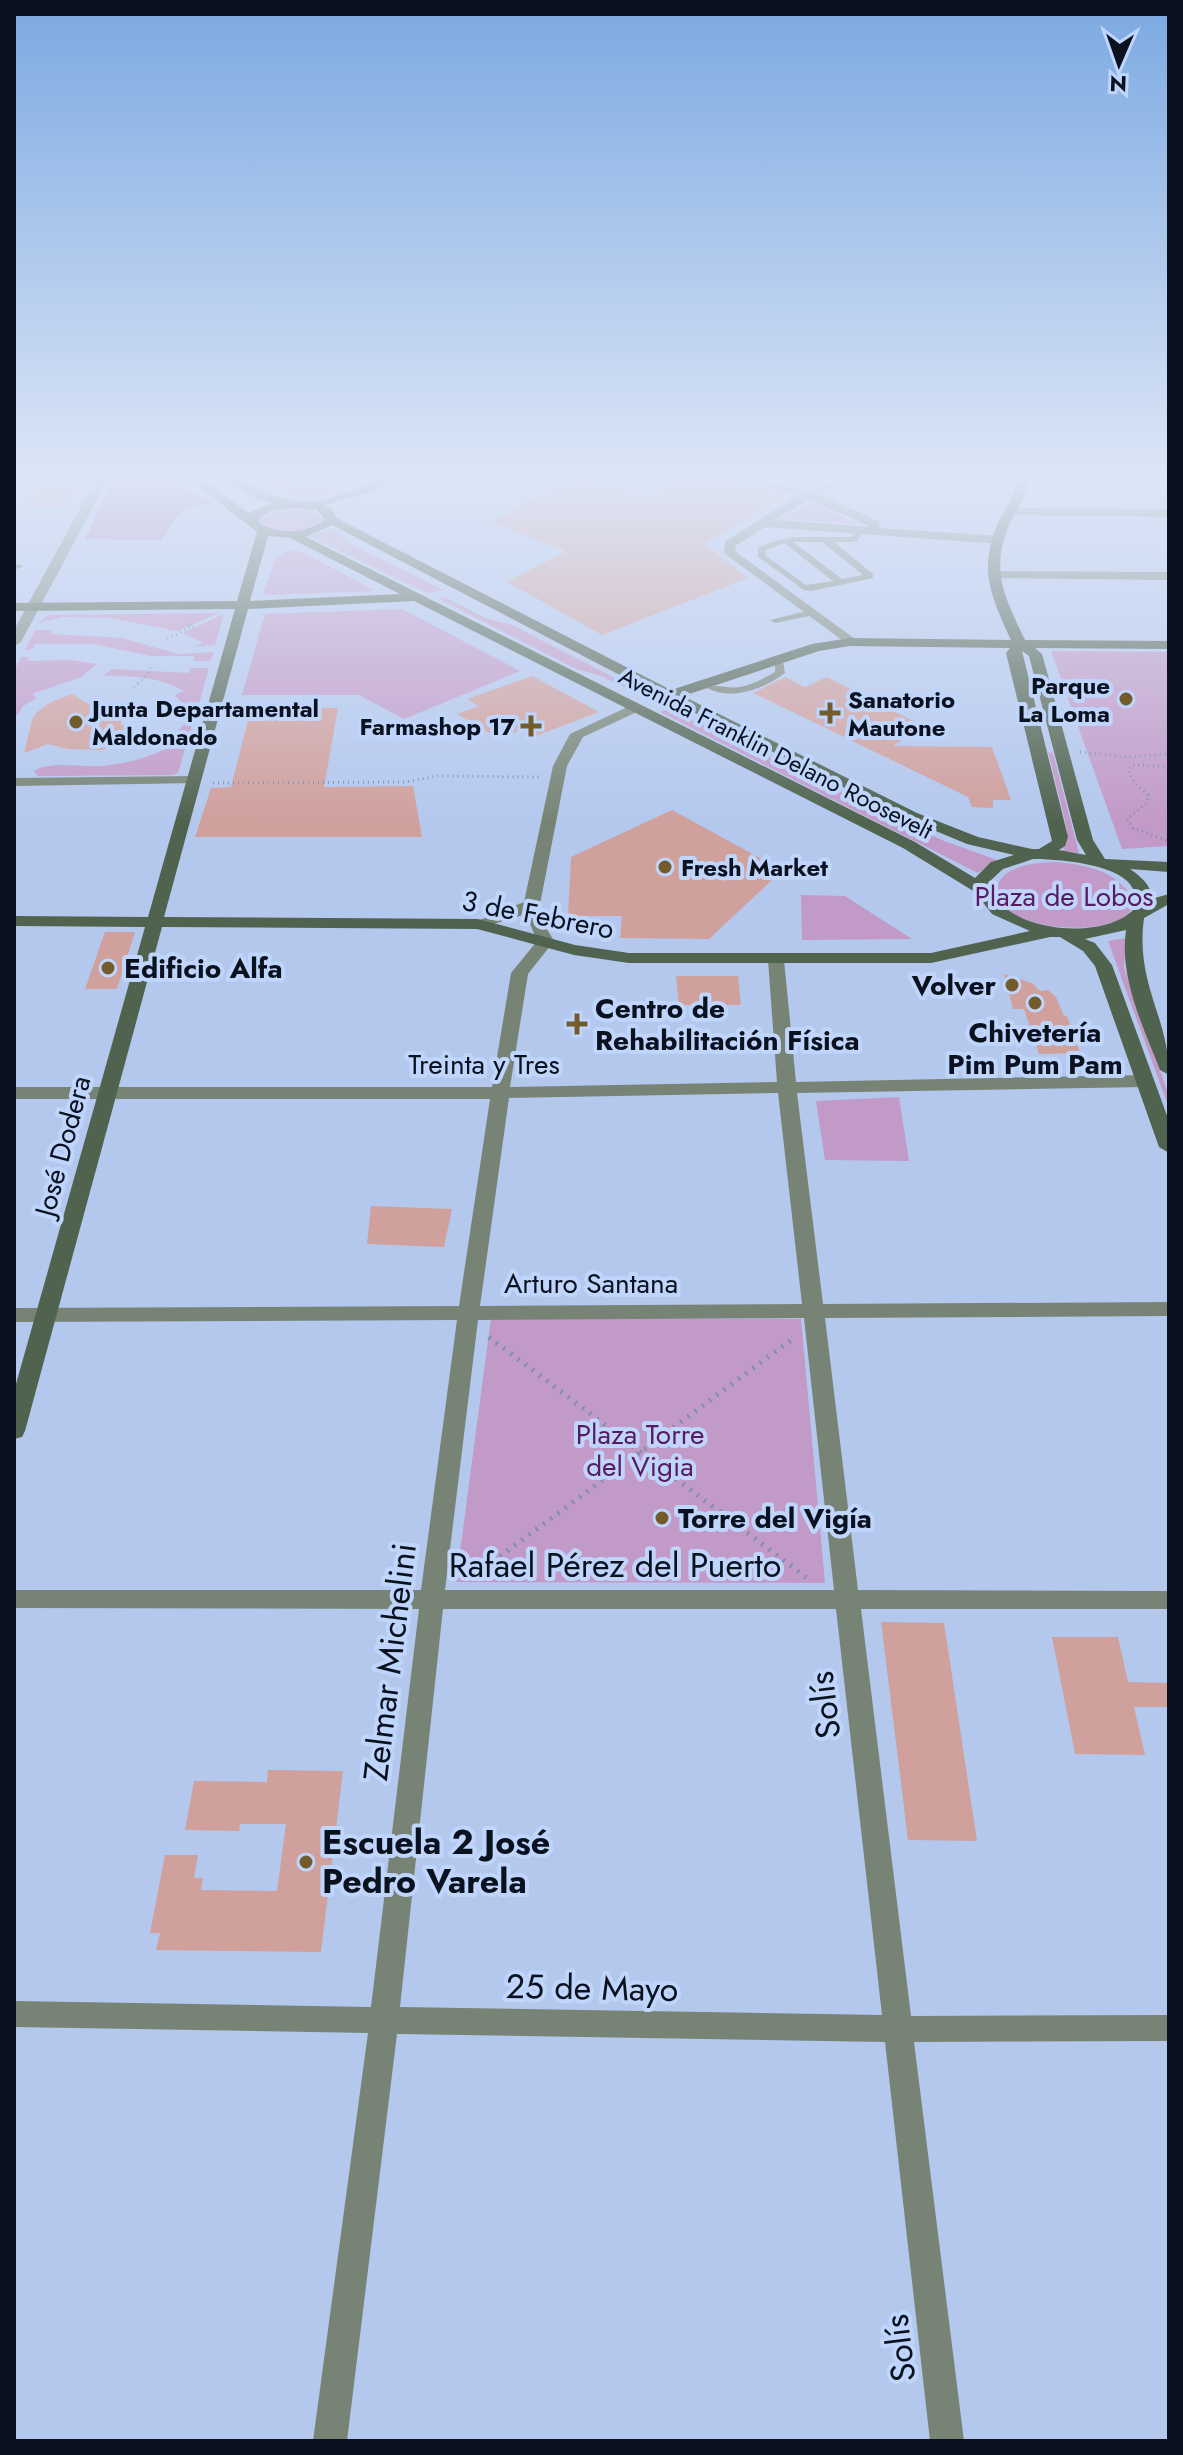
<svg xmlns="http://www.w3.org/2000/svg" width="1183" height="2455" viewBox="0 0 1183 2455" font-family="Jost,sans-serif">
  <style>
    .green { fill: #c29ac7 }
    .forest { fill: #b482ba }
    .building { fill: #d0a09d }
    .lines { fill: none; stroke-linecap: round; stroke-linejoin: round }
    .path-far1 { stroke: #7e8eac; stroke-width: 3; stroke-dasharray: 1 4; stroke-linecap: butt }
    .path { stroke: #7e8eac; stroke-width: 5; stroke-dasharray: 2 7; stroke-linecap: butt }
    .lane { fill: #778475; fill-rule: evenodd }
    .street { fill: #778475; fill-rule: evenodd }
    .secondary { fill: #50634f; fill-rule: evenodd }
    .poi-dot { fill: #735b2c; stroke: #c0d5fb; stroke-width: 3 }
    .labels { text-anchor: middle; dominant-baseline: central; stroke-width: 8; stroke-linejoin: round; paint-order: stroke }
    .far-poi-label { font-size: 24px; font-weight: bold; fill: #0b121f; stroke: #c0d5fb; text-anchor: start }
    .far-street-label { font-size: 24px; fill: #0b121f; stroke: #c0d5fb }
    .park-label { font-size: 28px; fill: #581b60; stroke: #c0d5fb }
    .street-label { font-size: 28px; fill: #0b121f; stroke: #c0d5fb }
    .poi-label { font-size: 28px; font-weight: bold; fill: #0b121f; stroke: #c0d5fb; text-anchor: start }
    .near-street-label { font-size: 34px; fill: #0b121f; stroke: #c0d5fb }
    .near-poi-label { font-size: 34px; font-weight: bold; fill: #0b121f; stroke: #c0d5fb; text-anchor: start }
  </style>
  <rect width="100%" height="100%" fill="#b4c8ee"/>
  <!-- green -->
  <g class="green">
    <path d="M248,479H281L297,486L319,488L338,482L351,487C316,501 281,499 248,479Z"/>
    <path d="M812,502L859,524L780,519Z"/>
    <path d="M296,508L313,510L322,520C307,534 278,535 261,523V519L277,510Z"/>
    <path d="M332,528L351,544L443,590L427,593L309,536Z"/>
    <path d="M291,550L305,553L375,591L263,595L276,557Z"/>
    <path d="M444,597L488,619L512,625L646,694L640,695L601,676L576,669L437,598Z"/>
    <path d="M402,609L520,671L404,719L359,695H242L265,614Z"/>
    <path d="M219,613L178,631L110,618L62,617L39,623L48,615Z"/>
    <path d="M224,614L215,645L192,647L203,643L183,633Z"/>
    <path d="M35,630H51V634L122,638L178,654L214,652L210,661H194V656H151L94,644H35L33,649L25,650Z"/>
    <path d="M1051,651L1169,652V846L1122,849Z"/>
    <path d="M21,657H27L29,661L70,660L97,664L81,677L32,694L37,698L23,706L18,715L14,714V671Z"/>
    <path d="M191,668H209L198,707L187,708L175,695L184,691C160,677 130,675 103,676L112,669L189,673Z"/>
    <path d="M668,708L944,841L997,860L978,873L660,712Z"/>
    <path d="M192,713L195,715L178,773L172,775L38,776L34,771C52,760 83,768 103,766C131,763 157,755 181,741L170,737L183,726L186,714Z"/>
    <path d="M1048,752L1053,753L1079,853L1063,851L1067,829Z"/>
    <path d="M1055,862C1078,864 1106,868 1123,886C1167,930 1046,942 1007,909C999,902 994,892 999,882C1009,864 1037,863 1055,862Z"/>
    <path d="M801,895L845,896L912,939L802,940Z"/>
    <path d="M1126,938L1124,968L1169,1096V1108L1108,941Z"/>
    <path d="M899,1097L909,1161L825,1160L816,1101Z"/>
    <path d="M491,1318L801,1319L825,1583L456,1582Z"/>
  </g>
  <!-- forest -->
  <path class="forest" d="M114,479H166L213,503L184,508L161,540L85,539Z"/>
  <!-- building -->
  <g class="building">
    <path d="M574,479H588L649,496L683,479H725L787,495L704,544L748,578L602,635L507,582L567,551L490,522Z"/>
    <path d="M39,484L77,485L65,506H26Z"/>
    <path d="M532,676L599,712L533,737L521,730L498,738L457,714L479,706L467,699Z"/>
    <path d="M785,677L805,687L827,677L923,726L893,746L992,747L1011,800H993V808L972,807L968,797L753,693Z"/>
    <path d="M72,694L99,710L116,712L122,717L121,724L145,739L101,750L68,749L48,744L24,753L32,720L36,713L51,702Z"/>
    <path d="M251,708H338L324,787L413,786L422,837H195L211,788L231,787Z"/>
    <path d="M672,810L760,858L758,876L772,880L709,939L620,938L622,916H568L571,857Z"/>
    <path d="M105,932H135L117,989H85Z"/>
    <path d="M1004,974L1032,983L1040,991L1048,990L1056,997L1064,1016H1067L1080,1053L1039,1054L1024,1009H1013Z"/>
    <path d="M676,976H738L741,1005H679Z"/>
    <path d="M371,1206L452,1209L444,1247L367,1244Z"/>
    <path d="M881,1622L944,1623L977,1841L908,1840Z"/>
    <path d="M1052,1637H1118L1128,1682L1169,1683V1707H1134L1145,1755L1075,1754Z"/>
    <path d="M268,1770L343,1771L321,1952L156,1950L160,1933H150L165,1855H198L194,1878H203L201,1890L277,1891L286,1824H240L239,1831L185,1830L194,1781L267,1782Z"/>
  </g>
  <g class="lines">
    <!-- path-far1 -->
    <g class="path-far1">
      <path d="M157,479L181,489"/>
      <path d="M192,624L188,626L193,628L196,624"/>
      <path d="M167,639L190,628"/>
      <path d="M134,687L148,674L152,664"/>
      <path d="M1080,752L1126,757L1169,754"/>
      <path d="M1169,766L1132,765L1128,770L1137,786L1148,795L1147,803L1127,819L1133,828L1169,841"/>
      <path d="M213,783L405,782L438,776L539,777"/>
    </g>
    <!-- path -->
    <g class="path">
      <path d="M489,1337L807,1578"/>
      <path d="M471,1578L795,1337"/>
    </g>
    <!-- lane -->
    <g class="lane">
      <path d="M862,526L866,529L856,542H834L873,574V578L812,591L804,590L758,557V548C788,532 818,538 851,537ZM793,542H822L863,575L842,579ZM784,543L833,581L806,585L766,556L765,551Z"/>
      <path d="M14,564L21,565L22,567L14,570Z"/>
      <path d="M811,610L814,611V615L775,623L770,620Z"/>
      <path d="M772,660L783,662L785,673C764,689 731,701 707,688C716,683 728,689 739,687C752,685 764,678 775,672V665L770,662Z"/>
      <path d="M214,707L219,710L217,712L177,715L172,712L177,709Z"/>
    </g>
    <!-- street -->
    <g class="street">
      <path d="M96,479H108L21,642L14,646V630Z"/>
      <path d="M742,479C764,478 783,489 805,490C820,490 837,479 855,479L818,494L880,522L879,528L999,536L1005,540L999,544L765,527L735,546L736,552L855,639V645L850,646L724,553L725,542L798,495ZM809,499L871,527L775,520Z"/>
      <path d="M1011,508L1169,509V517L1007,515V509Z"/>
      <path d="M993,571L1169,572V580L989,578L987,575Z"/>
      <path d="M634,704L641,708L639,711L583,737L567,766L540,904L544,924L554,941L528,974L510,1087L777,1082L768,960L776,955L784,960L796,1082L1145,1075L1154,1081L1145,1087L797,1093L823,1304L1169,1302V1316L825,1318L858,1590L1169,1591V1609H861L911,2016L1169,2015V2041L914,2042L964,2441H930L885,2042L397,2034L347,2441H313L368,2033L14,2027V2001L371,2007L419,1609L14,1608V1590H421L457,1320L14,1322V1308L459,1306L490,1099H14V1087H492L511,973L537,941L526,914L478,929L470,924L524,902L553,766L570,734ZM778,1093L802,1304L480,1306L509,1098ZM804,1318L834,1590H445L478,1320ZM443,1609H836L882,2015L400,2007Z"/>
      <path d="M194,776L201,780L199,783L14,786V778Z"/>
    </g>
    <!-- secondary -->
    <path class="secondary" d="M189,479H202L249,513L273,503L253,497L221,479C249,479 273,502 305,502C337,502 366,479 397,479L373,491L325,505L333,510L336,518L671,690L812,644L850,638L1011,640C992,598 978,571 997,525C1005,508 1016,498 1014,479H1026C1028,498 1016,508 1009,525C990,572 1005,598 1025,640L1169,641V649L1035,648L1042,654L1093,840L1105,859L1169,862V872L1130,869C1140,876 1153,886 1151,899L1169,894V904L1144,918C1135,984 1169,1017 1169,1075L1160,1070C1143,1026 1119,978 1126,930L1085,939L1095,943L1112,965L1169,1121V1153L1159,1147L1095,966L1083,951L1060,937H1050L931,963H629L574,955L477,929L162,927L25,1431L22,1437L14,1439V1391L145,927L14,926V916L148,917L235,609L14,611V603L237,601L257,532ZM293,508L317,510L325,519C307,534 279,535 259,523L260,517L273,510ZM332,525L658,695L655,698L657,701L669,700L907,819L967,844L1014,855L991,862L975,878L915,842L306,537ZM268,536L290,538L400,594L250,601ZM414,601L903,848L975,892L992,914L1030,931L931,953H629L575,945L478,919L164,917L248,609ZM850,646L1010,648L1006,653L1052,841L1039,849H1032L978,837L917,813L683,696L819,651ZM1022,651L1029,656L1077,840L1086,855L1059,850L1065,846L1068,837ZM1033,859C1058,859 1125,864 1134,891C1136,897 1134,904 1133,910C1101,943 995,931 990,881L1003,869Z"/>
  </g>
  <!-- sky -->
  <linearGradient id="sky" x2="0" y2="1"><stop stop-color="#7ba9e1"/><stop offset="0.58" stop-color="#dde6f7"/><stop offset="1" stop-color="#dde6f7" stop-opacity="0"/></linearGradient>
  <rect width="1183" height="822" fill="url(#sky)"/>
  <!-- markers -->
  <g class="poi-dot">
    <circle cx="1126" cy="699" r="8"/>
    <path d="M826 701h8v8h8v8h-8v8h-8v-8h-8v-8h8z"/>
    <circle cx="76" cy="722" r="8"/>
    <path d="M527 714h8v8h8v8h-8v8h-8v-8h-8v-8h8z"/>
    <circle cx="665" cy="867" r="8"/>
    <circle cx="108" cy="968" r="8"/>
    <circle cx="1012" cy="985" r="8"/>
    <circle cx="1035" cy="1003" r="8"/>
    <path d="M573 1012h8v8h8v8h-8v8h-8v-8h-8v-8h8z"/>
    <circle cx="662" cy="1518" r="8"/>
    <circle cx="306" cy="1862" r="8"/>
  </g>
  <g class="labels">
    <!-- far-poi labels -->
    <g class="far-poi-label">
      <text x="1110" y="685" text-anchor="end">Parque<tspan x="1110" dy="28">La Loma</tspan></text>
      <text x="848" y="699">Sanatorio<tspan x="848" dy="28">Mautone</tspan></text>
      <text x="92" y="708">Junta Departamental<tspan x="92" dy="28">Maldonado</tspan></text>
      <text x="515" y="726" text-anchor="end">Farmashop 17</text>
      <text x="681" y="867">Fresh Market</text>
    </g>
    <!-- far-street labels -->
    <g class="far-street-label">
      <text transform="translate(776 753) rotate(27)">Avenida Franklin Delano Roosevelt</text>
    </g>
    <!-- park labels -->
    <g class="park-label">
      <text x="1064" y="896">Plaza de Lobos</text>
      <text x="640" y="1434">Plaza Torre<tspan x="640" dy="32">del Vigia</tspan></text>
    </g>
    <!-- street labels -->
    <g class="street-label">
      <text transform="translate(538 915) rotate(11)">3 de Febrero</text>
      <text x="484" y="1064">Treinta y Tres</text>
      <text transform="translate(63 1146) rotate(-75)">José Dodera</text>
      <text x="591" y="1283">Arturo Santana</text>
    </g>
    <!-- poi labels -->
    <g class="poi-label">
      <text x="124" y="968">Edificio Alfa</text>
      <text x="996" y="985" text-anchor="end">Volver</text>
      <text x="595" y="1008">Centro de<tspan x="595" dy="32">Rehabilitación Física</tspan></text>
      <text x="1035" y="1032" text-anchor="middle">Chivetería<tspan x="1035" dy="32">Pim Pum Pam</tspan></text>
      <text x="678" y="1518">Torre del Vigía</text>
    </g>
    <!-- near-street labels -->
    <g class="near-street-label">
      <text x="615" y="1565">Rafael Pérez del Puerto</text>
      <text transform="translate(390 1662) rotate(-83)">Zelmar Michelini</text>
      <text transform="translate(825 1705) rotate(-97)">Solís</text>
      <text transform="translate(592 1988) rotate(1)">25 de Mayo</text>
      <text transform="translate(900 2348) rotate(-97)">Solís</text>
    </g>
    <!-- near-poi labels -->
    <g class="near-poi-label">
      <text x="322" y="1842">Escuela 2 José<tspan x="322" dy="39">Pedro Varela</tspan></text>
    </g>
  </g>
  <!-- border -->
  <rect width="1183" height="2455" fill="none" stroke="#0b121f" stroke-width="32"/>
  <!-- north arrow -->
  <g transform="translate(1119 64) rotate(182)" stroke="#c0d5fb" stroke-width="6" paint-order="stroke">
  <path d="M0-6L14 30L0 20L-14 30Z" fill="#0b121f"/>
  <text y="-12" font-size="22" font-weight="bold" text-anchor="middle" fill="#0b121f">N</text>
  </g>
</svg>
